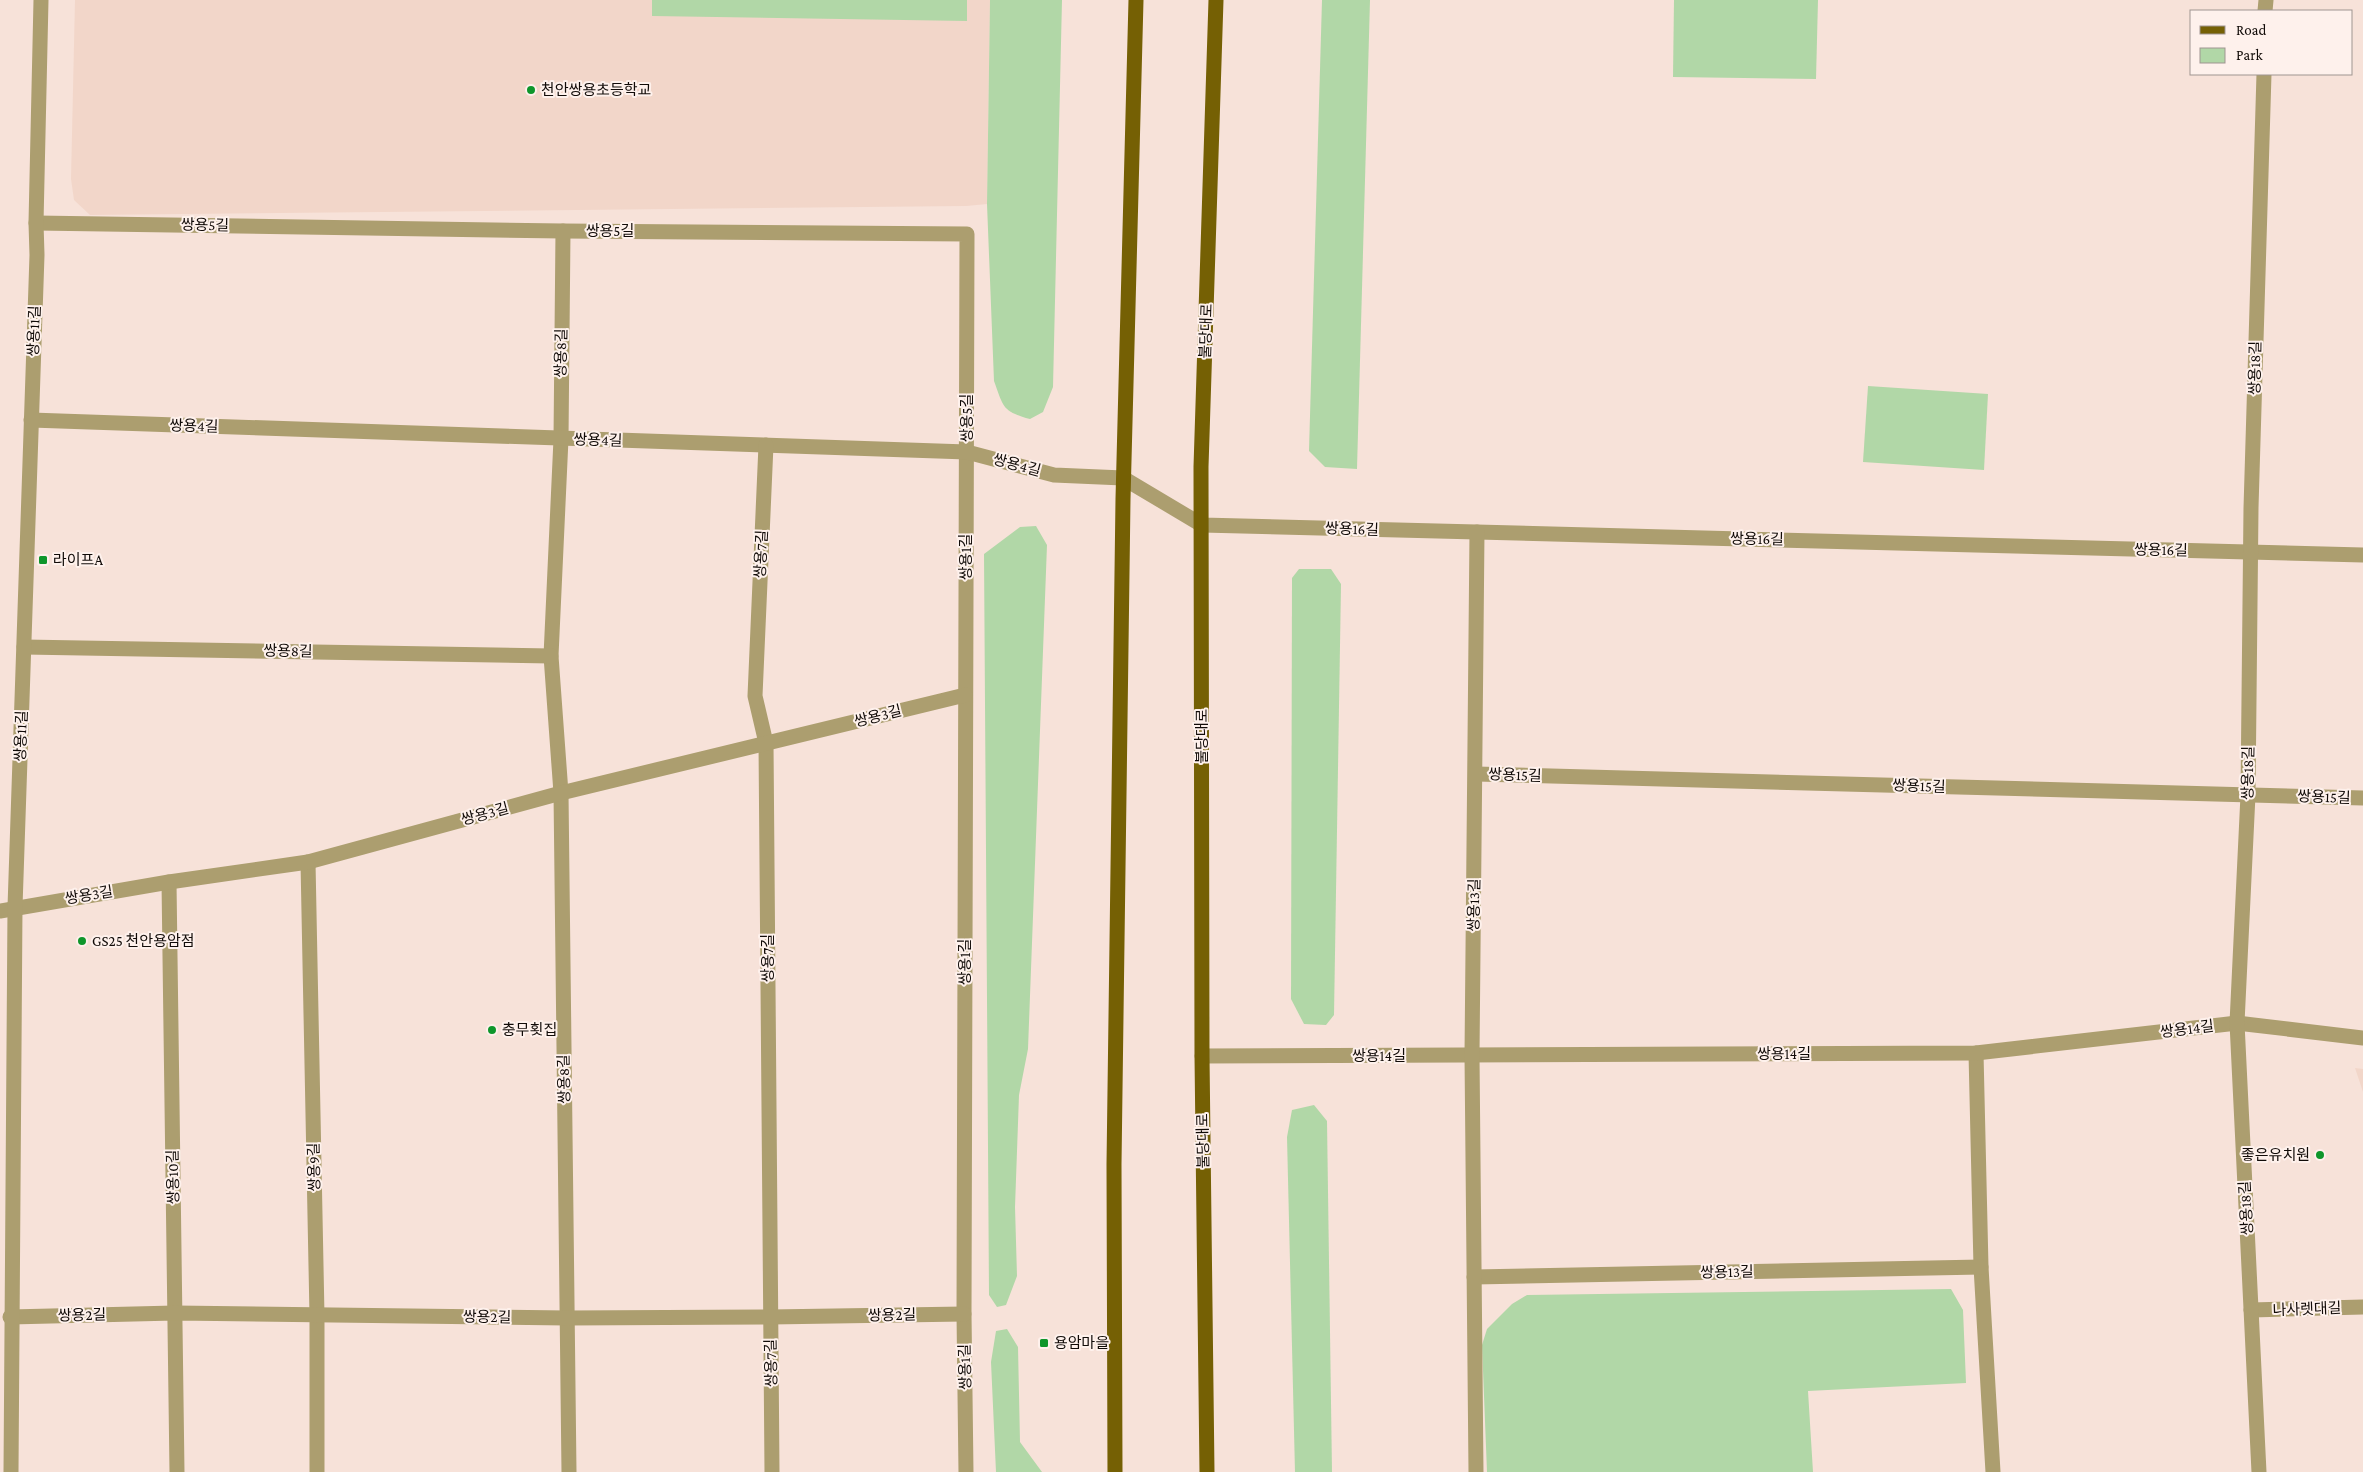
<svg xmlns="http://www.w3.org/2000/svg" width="2363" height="1472" viewBox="0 0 2363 1472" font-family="'Crimson Pro','Noto Sans KR',serif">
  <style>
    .built { fill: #f2d6c9 }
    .green { fill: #b1d7a7 }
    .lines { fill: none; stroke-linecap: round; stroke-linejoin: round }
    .minor { stroke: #ac9e6f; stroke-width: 15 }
    .major { stroke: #756004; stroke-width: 15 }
    .poi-dot { fill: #0e962b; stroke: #fef1ec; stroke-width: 2 }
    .labels { text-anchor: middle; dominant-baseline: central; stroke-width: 4; stroke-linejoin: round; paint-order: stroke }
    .poi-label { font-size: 15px; fill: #110b08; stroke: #fef1ec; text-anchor: start }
    .street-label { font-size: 15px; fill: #110b08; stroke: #fef1ec }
  </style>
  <rect width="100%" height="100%" fill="#f7e2d9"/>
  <!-- built -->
  <g class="built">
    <path d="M75,0H990L987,204L966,206L90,215L74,200L71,179Z"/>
    <path d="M2355,1068L2363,1069V1092Z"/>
  </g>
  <!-- green -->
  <g class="green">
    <path d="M652,0H967V21L652,16Z"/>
    <path d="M990,0H1062L1053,387L1043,412L1030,419C1002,411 1004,408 994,381L987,204Z"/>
    <path d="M1322,0H1370L1357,469L1325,467L1309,451Z"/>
    <path d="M1674,0H1818L1816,79L1673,77Z"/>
    <path d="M1868,386L1988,394L1984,470L1863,462Z"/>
    <path d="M1036,526L1047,545L1028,1049L1019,1095L1015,1207L1017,1276L1006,1305L997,1307L989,1295L984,554L1020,527Z"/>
    <path d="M1299,569H1331L1341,584L1334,1015L1326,1025L1304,1024L1291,999L1292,578Z"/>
    <path d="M1314,1105L1327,1121L1332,1472H1295L1287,1137L1292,1110Z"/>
    <path d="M1951,1289L1963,1310L1966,1383L1808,1391L1813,1472H1487L1482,1345L1487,1329L1512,1304L1527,1295Z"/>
    <path d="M1007,1329L1018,1347L1020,1442L1042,1472H996L991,1362L996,1331Z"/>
  </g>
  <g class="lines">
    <!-- minor -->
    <g class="minor">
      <path d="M2265,11L2266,0"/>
      <path d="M36,223L563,231L967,234L964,1314L966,1472"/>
      <path d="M563,231L561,439L551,656L561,793L569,1472"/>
      <path d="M31,420L967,452L1054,475L1123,478L1202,525L2363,555"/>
      <path d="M766,445L755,696L766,743L772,1472"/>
      <path d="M24,647L551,656"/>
      <path d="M1476,774L2363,798"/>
      <path d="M308,862L317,1316V1472"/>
      <path d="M169,882L177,1472"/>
      <path d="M0,911L169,882L308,862L561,793L965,695"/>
      <path d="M1976,1053L1981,1267L1993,1472"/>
      <path d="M1202,1056L1976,1053L2237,1023L2363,1038"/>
      <path d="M1474,1277L1981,1267"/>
      <path d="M2251,1310L2363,1307"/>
      <path d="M10,1317L175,1313L567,1318L770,1317L964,1314"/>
      <path d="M11,1472L15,907L37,255L36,223L41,0"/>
      <path d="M1476,1472L1472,1055L1477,532"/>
      <path d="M2259,1472L2237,1023L2248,795L2251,508L2264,74"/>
    </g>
    <!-- major -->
    <g class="major">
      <path d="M1115,1472L1114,1164L1123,499L1136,0"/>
      <path d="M1207,1472L1202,1056L1201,467L1216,0"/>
    </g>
  </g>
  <!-- markers -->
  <g class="poi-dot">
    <circle cx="531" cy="90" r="5"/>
    <rect x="38" y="555" width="10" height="10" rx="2.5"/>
    <circle cx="82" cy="941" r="5"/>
    <circle cx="492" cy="1030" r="5"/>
    <circle cx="2320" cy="1155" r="5"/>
    <rect x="1039" y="1338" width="10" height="10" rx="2.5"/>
  </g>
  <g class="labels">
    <!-- poi labels -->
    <g class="poi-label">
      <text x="541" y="90">천안쌍용초등학교</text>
      <text x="53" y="560">라이프A</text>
      <text x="92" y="941">GS25 천안용암점</text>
      <text x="502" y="1030">충무횟집</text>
      <text x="2310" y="1155" text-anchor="end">좋은유치원</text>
      <text x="1054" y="1343">용암마을</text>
    </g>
    <!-- street labels -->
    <g class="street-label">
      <text transform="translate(205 225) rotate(1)">쌍용5길</text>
      <text x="610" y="231">쌍용5길</text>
      <text transform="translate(34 331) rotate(-88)">쌍용11길</text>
      <text transform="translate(1206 331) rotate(-88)">불당대로</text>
      <text transform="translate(561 353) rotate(-89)">쌍용8길</text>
      <text transform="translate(2255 368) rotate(-89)">쌍용18길</text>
      <text transform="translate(967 418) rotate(-90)">쌍용5길</text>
      <text transform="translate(194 426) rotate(2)">쌍용4길</text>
      <text transform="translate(598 440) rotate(2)">쌍용4길</text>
      <text transform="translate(1017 465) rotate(15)">쌍용4길</text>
      <text transform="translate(1352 529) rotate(2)">쌍용16길</text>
      <text transform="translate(1757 539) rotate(1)">쌍용16길</text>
      <text transform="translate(2161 550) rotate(1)">쌍용16길</text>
      <text transform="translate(761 554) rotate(-87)">쌍용7길</text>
      <text transform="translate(966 557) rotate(-90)">쌍용1길</text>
      <text transform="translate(288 651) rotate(1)">쌍용8길</text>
      <text transform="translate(878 716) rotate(-14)">쌍용3길</text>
      <text transform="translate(21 736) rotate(-88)">쌍용11길</text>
      <text transform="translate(1202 736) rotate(-90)">불당대로</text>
      <text transform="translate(2248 773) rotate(-89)">쌍용18길</text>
      <text transform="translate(1515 775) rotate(2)">쌍용15길</text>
      <text transform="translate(1919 786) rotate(2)">쌍용15길</text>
      <text transform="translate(2324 797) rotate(2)">쌍용15길</text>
      <text transform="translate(485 814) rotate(-15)">쌍용3길</text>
      <text transform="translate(89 895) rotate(-9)">쌍용3길</text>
      <text transform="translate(1474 905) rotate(-89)">쌍용13길</text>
      <text transform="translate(768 958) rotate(-90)">쌍용7길</text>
      <text transform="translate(965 962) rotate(-90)">쌍용1길</text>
      <text transform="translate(2187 1029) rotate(-7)">쌍용14길</text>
      <text x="1784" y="1054">쌍용14길</text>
      <text x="1379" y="1056">쌍용14길</text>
      <text transform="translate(564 1079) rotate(-91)">쌍용8길</text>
      <text transform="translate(1203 1141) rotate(-91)">불당대로</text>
      <text transform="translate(314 1167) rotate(-91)">쌍용9길</text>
      <text transform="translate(173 1177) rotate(-91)">쌍용10길</text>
      <text transform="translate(2246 1208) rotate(-93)">쌍용18길</text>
      <text transform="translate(1727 1272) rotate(-1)">쌍용13길</text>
      <text transform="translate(2307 1309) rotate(-2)">나사렛대길</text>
      <text transform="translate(82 1315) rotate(-1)">쌍용2길</text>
      <text transform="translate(892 1315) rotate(-1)">쌍용2길</text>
      <text transform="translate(487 1317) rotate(1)">쌍용2길</text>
      <text transform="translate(771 1363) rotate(-91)">쌍용7길</text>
      <text transform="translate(965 1367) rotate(-91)">쌍용1길</text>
    </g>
  </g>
  <!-- legend -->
  <rect x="2190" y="10" width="162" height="65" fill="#fef1ec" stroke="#9f9591"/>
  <rect x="2200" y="26" width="25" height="8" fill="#756004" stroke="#9f9591"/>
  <text x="2236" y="35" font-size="15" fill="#110b08">Road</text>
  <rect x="2200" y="48" width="25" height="15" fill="#b1d7a7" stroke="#9f9591"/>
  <text x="2236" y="60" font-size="15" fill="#110b08">Park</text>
</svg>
